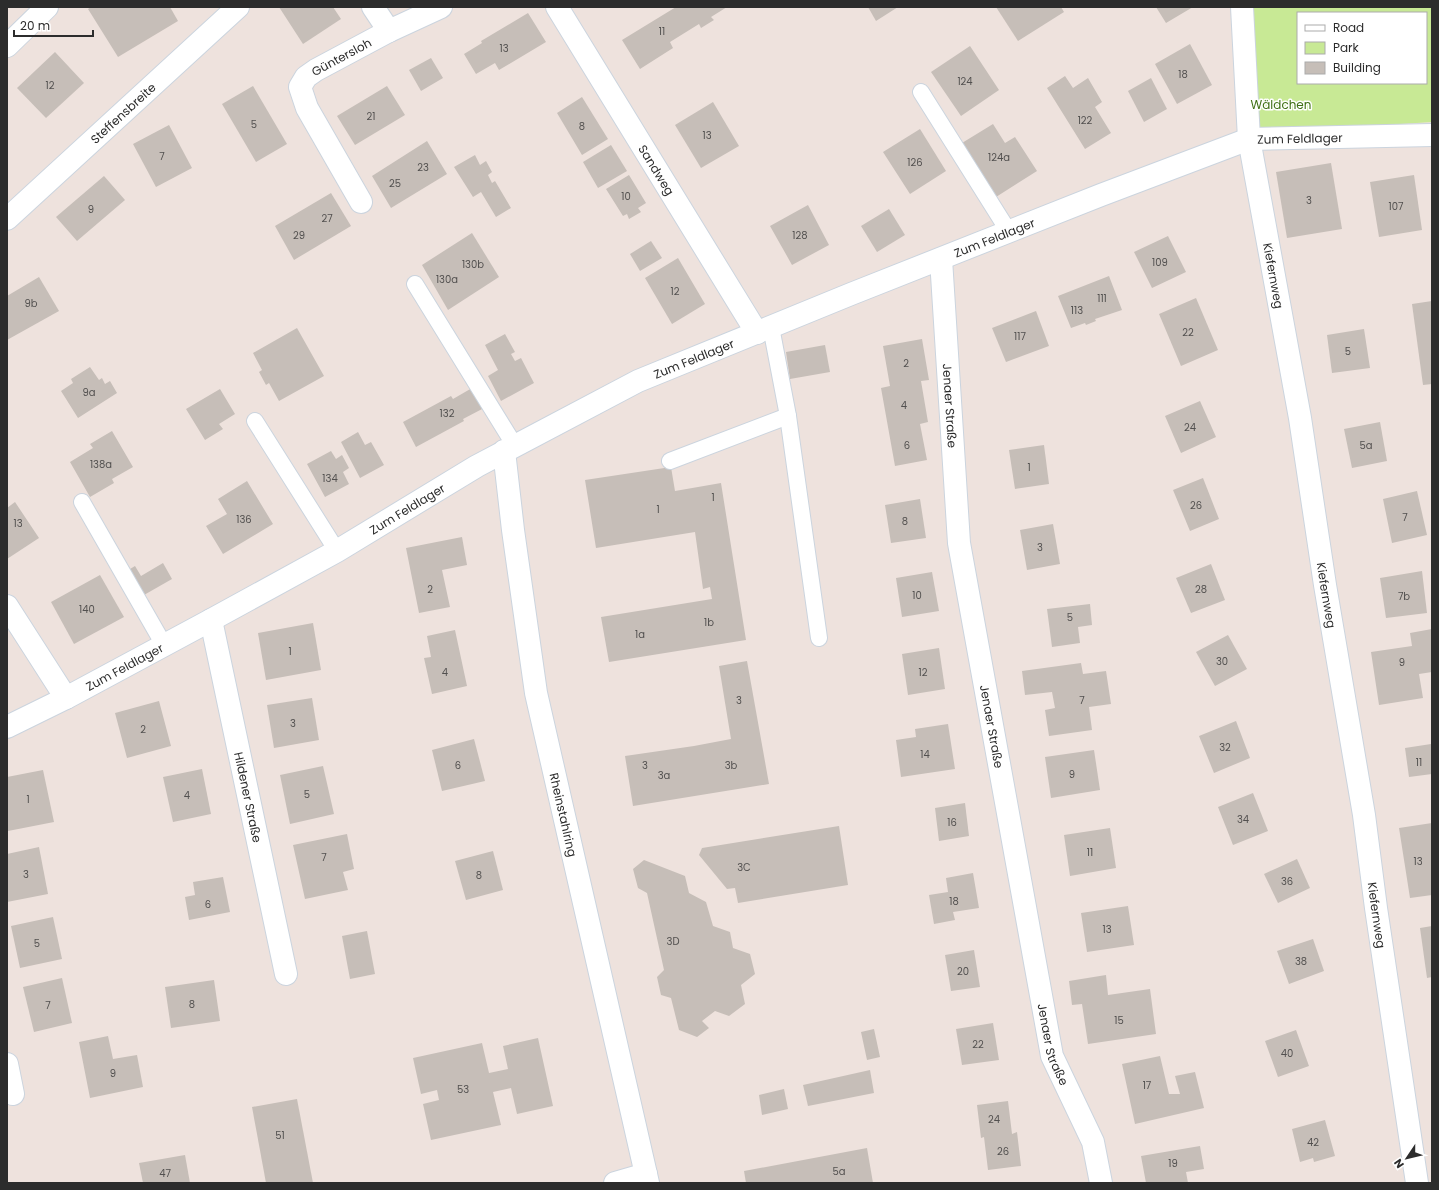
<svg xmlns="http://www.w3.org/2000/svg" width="1439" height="1190" viewBox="0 0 1439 1190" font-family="Poppins,sans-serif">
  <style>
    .green { fill: #c8e995; fill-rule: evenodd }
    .building { fill: #c6beb8 }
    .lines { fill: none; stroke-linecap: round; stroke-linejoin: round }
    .service-casing { stroke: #cbd4de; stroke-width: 18 }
    .minor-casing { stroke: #cbd4de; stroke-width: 24 }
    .tertiary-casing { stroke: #cbd4de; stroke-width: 24 }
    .service { stroke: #fff; stroke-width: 16 }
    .minor { stroke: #fff; stroke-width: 22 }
    .tertiary { stroke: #fff; stroke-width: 22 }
    .labels { text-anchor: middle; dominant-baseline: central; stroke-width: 3; stroke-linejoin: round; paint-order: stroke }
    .number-label { font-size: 10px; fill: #52504f }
    .street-label { font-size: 12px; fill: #2c2c2c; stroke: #fff }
    .park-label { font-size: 12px; fill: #3f7014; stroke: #fff }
  </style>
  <rect width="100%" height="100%" fill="#eee2dd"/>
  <!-- green -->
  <path class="green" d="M1245,7H1432V122L1256,133ZM1298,13H1426V83H1298Z"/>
  <!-- building -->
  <g class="building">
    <path d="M91,7H170L178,21L118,57L88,9Z"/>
    <path d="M279,7H333L341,19L303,44Z"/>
    <path d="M676,7H727L711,17L714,20L701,28L699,24L670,42L673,48L640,69L622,40Z"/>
    <path d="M868,7H898L876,21Z"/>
    <path d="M996,7H1061L1064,12L1018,41Z"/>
    <path d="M1156,7H1193L1166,23Z"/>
    <path d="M528,13L546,42L499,70L495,63L476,74L464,54L482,43L481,41Z"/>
    <path d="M1190,44L1212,85L1177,104L1155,64Z"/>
    <path d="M970,46L999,90L961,116L931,72Z"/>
    <path d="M55,52L84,83L46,118L17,88Z"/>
    <path d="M431,58L443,78L421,91L409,70Z"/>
    <path d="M1065,76L1073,88L1088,78L1102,102L1095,107L1111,133L1085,149L1047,88Z"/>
    <path d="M1151,78L1167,109L1144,122L1128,91Z"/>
    <path d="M253,86L287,144L256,162L222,104Z"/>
    <path d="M387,86L405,115L355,145L337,116Z"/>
    <path d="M582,97L608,139L582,155L557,113Z"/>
    <path d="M713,102L739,146L701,168L675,125Z"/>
    <path d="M993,124L1005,143L1015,137L1037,171L996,197L962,143Z"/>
    <path d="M169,125L192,168L156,187L133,144Z"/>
    <path d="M920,129L946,171L910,194L883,152Z"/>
    <path d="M427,141L447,174L391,208L372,176Z"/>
    <path d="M611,145L627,171L598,188L583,162Z"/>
    <path d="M475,155L480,165L486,161L492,172L488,175L492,183L495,181L511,208L496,217L481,192L473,197L454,167Z"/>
    <path d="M1331,163L1342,229L1287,238L1276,172Z"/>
    <path d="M629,175L646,203L638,208L641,212L629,219L627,214L623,216L606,189Z"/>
    <path d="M1414,175L1422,230L1379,237L1370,182Z"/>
    <path d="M104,176L125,200L77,241L56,217Z"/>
    <path d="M331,193L351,226L294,260L275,226Z"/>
    <path d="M808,205L829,245L792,265L770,226Z"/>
    <path d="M889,209L905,235L877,252L861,226Z"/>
    <path d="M472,233L499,277L448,310L422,265Z"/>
    <path d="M1168,236L1186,272L1152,288L1134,252Z"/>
    <path d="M651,241L662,258L640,271L630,254Z"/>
    <path d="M678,258L705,304L672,324L645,278Z"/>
    <path d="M1109,276L1122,310L1095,319L1096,321L1086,325L1085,323L1071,328L1058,296Z"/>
    <path d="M39,277L59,311L7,340V296Z"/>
    <path d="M1196,298L1218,350L1181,366L1159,314Z"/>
    <path d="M1432,301V384L1423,385L1412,304Z"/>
    <path d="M1036,311L1049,346L1006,362L992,328Z"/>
    <path d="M297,328L324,376L279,401L269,383L266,385L259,372L262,370L253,353Z"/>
    <path d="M1364,329L1370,368L1332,373L1327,335Z"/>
    <path d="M505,334L515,352L511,354L515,361L521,358L534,383L501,401L488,376L498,370L485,345Z"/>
    <path d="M922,339L929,380L921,381L928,422L920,424L927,460L895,466L881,388L890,386L883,346Z"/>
    <path d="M825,345L830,372L790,379L786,352Z"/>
    <path d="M90,367L99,380L102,378L105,384L110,381L117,393L78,418L61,391L73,383L71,379Z"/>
    <path d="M472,388L484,408L463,419L464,421L416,447L403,422L451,396L453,399Z"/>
    <path d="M220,389L235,414L219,424L223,429L205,440L186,409Z"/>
    <path d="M1200,401L1216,437L1181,453L1165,416Z"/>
    <path d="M1380,422L1387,461L1352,468L1344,429Z"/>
    <path d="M112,431L133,467L112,479L114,483L90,497L70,462L93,448L90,444Z"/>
    <path d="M358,432L365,445L371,442L384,465L360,478L341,442Z"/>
    <path d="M1044,445L1049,484L1015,489L1009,450Z"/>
    <path d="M331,451L336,459L342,455L349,468L343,472L349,484L325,497L307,464Z"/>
    <path d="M671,467L675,491L721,483L746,640L609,662L601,617L712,599L710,587L703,589L695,532L596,548L585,480Z"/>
    <path d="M1203,478L1219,519L1190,531L1173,490Z"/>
    <path d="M247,481L273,524L223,554L206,526L227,514L218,499Z"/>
    <path d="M1417,491L1427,535L1392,543L1383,499Z"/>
    <path d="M920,499L926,538L891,543L885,505Z"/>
    <path d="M15,502L39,538L7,559V508Z"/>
    <path d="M1053,524L1060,564L1027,570L1020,530Z"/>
    <path d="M462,537L467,565L442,570L450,607L419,613L406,548Z"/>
    <path d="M163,563L172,579L144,595L130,569L135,566L141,576Z"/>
    <path d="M1211,564L1225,600L1191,613L1176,578Z"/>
    <path d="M1422,571L1427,613L1386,618L1380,578Z"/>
    <path d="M932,572L939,611L902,617L896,578Z"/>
    <path d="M100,575L124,617L74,644L51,602Z"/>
    <path d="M1090,604L1092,625L1078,627L1080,643L1052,647L1047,609Z"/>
    <path d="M313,623L321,670L266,680L258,633Z"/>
    <path d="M1432,629V672L1419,674L1423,698L1379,705L1371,652L1412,646L1410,633Z"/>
    <path d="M455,630L467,686L432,694L424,658L431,657L427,636Z"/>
    <path d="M1228,635L1247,669L1215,686L1196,652Z"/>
    <path d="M939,648L945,689L908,695L902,654Z"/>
    <path d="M747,661L769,784L633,806L625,756L694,746L731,739L719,666Z"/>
    <path d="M1081,663L1083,674L1106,671L1111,704L1089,707L1092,730L1049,736L1045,710L1055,708L1052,692L1025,695L1022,671Z"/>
    <path d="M312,698L319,740L274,748L267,705Z"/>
    <path d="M159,701L171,746L127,758L115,713Z"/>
    <path d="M1236,721L1250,758L1214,773L1199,736Z"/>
    <path d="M948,724L955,769L901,777L896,740L916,737L915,729Z"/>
    <path d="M474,739L485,781L442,791L432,750Z"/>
    <path d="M1431,744L1432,774L1409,777L1405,748Z"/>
    <path d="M1094,750L1100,790L1051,798L1045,757Z"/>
    <path d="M323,766L334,814L290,824L280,775Z"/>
    <path d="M202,769L211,814L173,822L163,777Z"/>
    <path d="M43,770L54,822L8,831L7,824V777Z"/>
    <path d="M1253,793L1268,831L1233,845L1218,807Z"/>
    <path d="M965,803L969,836L939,841L935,808Z"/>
    <path d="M1432,823V895L1410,898L1399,828Z"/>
    <path d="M839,826L848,885L738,903L735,888L727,889L699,855L702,848Z"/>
    <path d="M1110,828L1116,868L1070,876L1064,835Z"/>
    <path d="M347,834L354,869L343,872L348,890L305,899L293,845Z"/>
    <path d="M39,847L48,894L7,902V854Z"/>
    <path d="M493,851L503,890L466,900L455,861Z"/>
    <path d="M1297,859L1310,888L1278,903L1264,874Z"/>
    <path d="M644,860L685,876L689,893L706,902L713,926L730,932L733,948L750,954L755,974L741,985L745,1004L729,1016L715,1011L702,1021L709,1028L697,1037L679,1030L671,998L661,995L657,977L664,970L647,893L638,888L633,869Z"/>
    <path d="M973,873L979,908L953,912L955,920L934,924L929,895L948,892L946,878Z"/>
    <path d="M223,877L230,912L189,920L185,897L195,895L193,882Z"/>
    <path d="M1128,906L1134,945L1087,952L1081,913Z"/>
    <path d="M53,917L62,959L20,968L11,926Z"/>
    <path d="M1432,926V977L1427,978L1420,928Z"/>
    <path d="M367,931L375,974L350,979L342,936Z"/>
    <path d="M1313,939L1324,971L1289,984L1277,951Z"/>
    <path d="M974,950L980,987L951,991L945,955Z"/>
    <path d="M1106,975L1108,995L1150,989L1156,1034L1088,1044L1082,1004L1072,1005L1069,981Z"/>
    <path d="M62,978L72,1023L34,1032L23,987Z"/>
    <path d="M214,980L220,1021L171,1028L165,987Z"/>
    <path d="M993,1023L999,1060L962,1065L956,1029Z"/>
    <path d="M874,1029L880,1057L867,1060L861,1032Z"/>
    <path d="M1296,1030L1309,1066L1278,1077L1265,1041Z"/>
    <path d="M108,1036L113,1059L137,1055L143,1087L90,1098L79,1042Z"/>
    <path d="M538,1038L553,1106L517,1114L511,1088L493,1092L501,1125L431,1140L423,1104L439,1100L437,1090L421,1094L413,1058L482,1043L489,1073L508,1069L503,1046Z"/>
    <path d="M1160,1056L1169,1094H1180L1175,1076L1195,1072L1204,1108L1135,1124L1122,1064Z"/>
    <path d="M870,1070L874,1093L808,1106L803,1085Z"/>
    <path d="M784,1089L788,1109L762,1115L759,1095Z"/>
    <path d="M297,1099L313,1183H266L252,1107Z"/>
    <path d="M1008,1101L1012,1134L1017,1132L1021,1166L988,1170L984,1137L981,1138L977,1105Z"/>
    <path d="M1325,1120L1335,1156L1314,1162L1313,1158L1300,1162L1292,1129Z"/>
    <path d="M1200,1146L1204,1169L1186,1172L1188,1183H1146L1141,1156Z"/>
    <path d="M867,1148L873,1183H746L744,1171Z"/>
    <path d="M185,1155L190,1183H143L139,1163Z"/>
  </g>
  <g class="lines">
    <defs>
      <g id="service">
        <path d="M921,92L1009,232"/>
        <path d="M415,284L515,446"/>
        <path d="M771,327L788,416L819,638"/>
        <path d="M255,421L337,551"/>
        <path d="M670,461L788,416"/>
        <path d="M82,502L164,645"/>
      </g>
      <g id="minor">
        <path d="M373,7L389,31"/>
        <path id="s1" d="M557,7L757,333"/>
        <path id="s2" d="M1242,7L1249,139L1300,418L1325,585L1364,815L1376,908L1417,1183"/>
        <path d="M7,46L47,7"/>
        <path id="s3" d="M361,202L307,108L300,87L306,77L316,70L389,31L441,7"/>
        <path id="s4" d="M7,219L238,7"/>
        <path id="s5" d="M941,259L959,543L1052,1056L1093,1142L1101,1183"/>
        <path id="s6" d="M504,451L513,530L536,693L648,1183"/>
        <path d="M7,606L66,698"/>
        <path id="s7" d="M211,620L286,974"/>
        <path d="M7,1064L13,1094"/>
        <path d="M615,1183L646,1174"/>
      </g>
      <g id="tertiary">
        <path id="s8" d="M7,727L66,698L211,620L337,551L477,466L638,381L851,294L1101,195L1249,139L1432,135"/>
      </g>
    </defs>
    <!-- service casing -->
    <use href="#service" class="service-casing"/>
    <!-- minor casing -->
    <use href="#minor" class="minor-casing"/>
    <!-- tertiary casing -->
    <use href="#tertiary" class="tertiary-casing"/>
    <!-- service -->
    <use href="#service" class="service"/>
    <!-- minor -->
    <use href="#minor" class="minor"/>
    <!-- tertiary -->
    <use href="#tertiary" class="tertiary"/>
  </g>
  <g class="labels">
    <!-- number labels -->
    <g class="number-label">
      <text x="662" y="31">11</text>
      <text x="504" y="48">13</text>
      <text x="1183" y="74">18</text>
      <text x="965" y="81">124</text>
      <text x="50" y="85">12</text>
      <text x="371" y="116">21</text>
      <text x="1085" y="120">122</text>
      <text x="254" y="124">5</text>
      <text x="582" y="126">8</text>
      <text x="707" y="135">13</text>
      <text x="162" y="156">7</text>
      <text x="999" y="157">124a</text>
      <text x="915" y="162">126</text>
      <text x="423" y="167">23</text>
      <text x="395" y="183">25</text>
      <text x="626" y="196">10</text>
      <text x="1309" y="200">3</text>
      <text x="1396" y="206">107</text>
      <text x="91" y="209">9</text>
      <text x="327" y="218">27</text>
      <text x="299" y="235">29</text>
      <text x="800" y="235">128</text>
      <text x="1160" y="262">109</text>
      <text x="473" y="264">130b</text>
      <text x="447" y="279">130a</text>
      <text x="675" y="291">12</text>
      <text x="1102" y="298">111</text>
      <text x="31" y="303">9b</text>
      <text x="1077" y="310">113</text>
      <text x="1188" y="332">22</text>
      <text x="1020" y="336">117</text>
      <text x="1348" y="351">5</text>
      <text x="906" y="363">2</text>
      <text x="89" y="392">9a</text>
      <text x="904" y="405">4</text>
      <text x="447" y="413">132</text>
      <text x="1190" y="427">24</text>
      <text x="907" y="445">6</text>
      <text x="1366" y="445">5a</text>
      <text x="101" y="464">138a</text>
      <text x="1029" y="467">1</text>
      <text x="330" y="478">134</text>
      <text x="713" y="497">1</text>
      <text x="1196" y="505">26</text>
      <text x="658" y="509">1</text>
      <text x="1405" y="517">7</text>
      <text x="244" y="519">136</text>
      <text x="905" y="521">8</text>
      <text x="18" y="523">13</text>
      <text x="1040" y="547">3</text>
      <text x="430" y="589">2</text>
      <text x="1201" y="589">28</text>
      <text x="917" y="595">10</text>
      <text x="1404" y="596">7b</text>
      <text x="87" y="609">140</text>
      <text x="1070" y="617">5</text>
      <text x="709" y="622">1b</text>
      <text x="640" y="634">1a</text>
      <text x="290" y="651">1</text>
      <text x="1222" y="661">30</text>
      <text x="1402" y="662">9</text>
      <text x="445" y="672">4</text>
      <text x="923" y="672">12</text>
      <text x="739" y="700">3</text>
      <text x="1082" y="700">7</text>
      <text x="293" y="723">3</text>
      <text x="143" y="729">2</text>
      <text x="1225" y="747">32</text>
      <text x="925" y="754">14</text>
      <text x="1419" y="762">11</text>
      <text x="458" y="765">6</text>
      <text x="645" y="765">3</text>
      <text x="731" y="765">3b</text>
      <text x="1072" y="774">9</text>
      <text x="664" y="775">3a</text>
      <text x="307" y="794">5</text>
      <text x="187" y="795">4</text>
      <text x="28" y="799">1</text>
      <text x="1243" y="819">34</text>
      <text x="952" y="822">16</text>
      <text x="1090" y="852">11</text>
      <text x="324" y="857">7</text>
      <text x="1418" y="861">13</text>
      <text x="744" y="867">3C</text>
      <text x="26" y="874">3</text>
      <text x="479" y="875">8</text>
      <text x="1287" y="881">36</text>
      <text x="954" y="901">18</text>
      <text x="208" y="904">6</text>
      <text x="1107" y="929">13</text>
      <text x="673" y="941">3D</text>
      <text x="37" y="943">5</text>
      <text x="1301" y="961">38</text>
      <text x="963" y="971">20</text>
      <text x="192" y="1004">8</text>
      <text x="48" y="1005">7</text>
      <text x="1119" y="1020">15</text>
      <text x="978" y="1044">22</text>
      <text x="1287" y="1053">40</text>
      <text x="113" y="1073">9</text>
      <text x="1147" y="1085">17</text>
      <text x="463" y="1089">53</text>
      <text x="994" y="1119">24</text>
      <text x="280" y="1135">51</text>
      <text x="1313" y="1142">42</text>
      <text x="1003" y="1151">26</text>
      <text x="1173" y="1163">19</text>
      <text x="839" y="1171">5a</text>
      <text x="165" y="1173">47</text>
    </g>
    <!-- street labels -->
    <g class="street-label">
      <text stroke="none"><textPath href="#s3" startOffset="183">Güntersloh</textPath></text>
      <text stroke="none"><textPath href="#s4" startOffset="157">Steffensbreite</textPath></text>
      <text stroke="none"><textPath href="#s8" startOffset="1428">Zum Feldlager</textPath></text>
      <text stroke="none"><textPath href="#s1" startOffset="191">Sandweg</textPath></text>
      <text stroke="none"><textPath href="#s8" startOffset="1104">Zum Feldlager</textPath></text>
      <text stroke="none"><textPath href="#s2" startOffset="271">Kiefernweg</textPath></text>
      <text stroke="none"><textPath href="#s8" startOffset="780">Zum Feldlager</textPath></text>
      <text stroke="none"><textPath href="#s5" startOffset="147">Jenaer Straße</textPath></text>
      <text stroke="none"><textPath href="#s8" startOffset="456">Zum Feldlager</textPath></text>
      <text stroke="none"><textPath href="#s2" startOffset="595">Kiefernweg</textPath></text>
      <text stroke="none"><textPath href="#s8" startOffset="132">Zum Feldlager</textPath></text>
      <text stroke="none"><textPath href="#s5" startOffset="471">Jenaer Straße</textPath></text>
      <text stroke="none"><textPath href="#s7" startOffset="181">Hildener Straße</textPath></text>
      <text stroke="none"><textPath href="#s6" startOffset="369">Rheinstahlring</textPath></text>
      <text stroke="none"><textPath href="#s2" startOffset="919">Kiefernweg</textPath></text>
      <text stroke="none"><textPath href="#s5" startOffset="795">Jenaer Straße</textPath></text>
    </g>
    <!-- park labels -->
    <g class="park-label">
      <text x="1281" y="104">Wäldchen</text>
    </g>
  </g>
  <!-- border -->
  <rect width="1439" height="1190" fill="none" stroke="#2c2c2c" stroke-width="16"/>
  <!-- legend -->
  <rect x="1297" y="12" width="130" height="72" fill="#ffffff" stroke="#ababab"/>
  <rect x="1305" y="25" width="20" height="6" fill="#ffffff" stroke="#ababab"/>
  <text x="1333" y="32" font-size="12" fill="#2c2c2c">Road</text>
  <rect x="1305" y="42" width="20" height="12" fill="#c8e995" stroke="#ababab"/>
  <text x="1333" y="52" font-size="12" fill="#2c2c2c">Park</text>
  <rect x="1305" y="62" width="20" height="12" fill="#c6beb8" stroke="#ababab"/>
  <text x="1333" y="72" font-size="12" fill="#2c2c2c">Building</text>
  <!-- north arrow -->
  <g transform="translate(1407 1158) rotate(235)" stroke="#ffffff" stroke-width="3" paint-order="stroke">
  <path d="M0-3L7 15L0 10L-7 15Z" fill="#2c2c2c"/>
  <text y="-6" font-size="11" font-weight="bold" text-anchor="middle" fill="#2c2c2c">N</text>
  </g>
  <!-- scale -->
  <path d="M14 30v6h79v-6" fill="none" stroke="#2c2c2c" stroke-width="2"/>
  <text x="20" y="30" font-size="12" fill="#2c2c2c" stroke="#ffffff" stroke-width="3" paint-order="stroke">20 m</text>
</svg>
